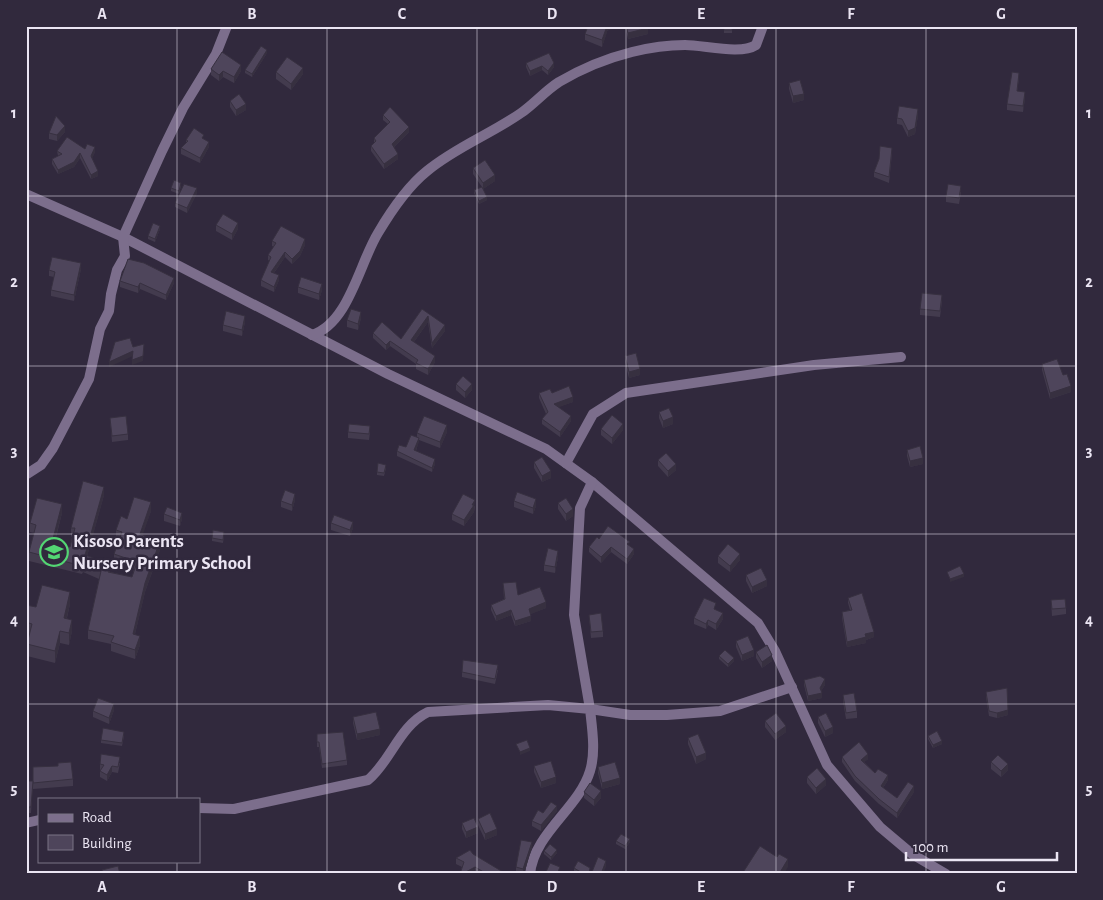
<svg xmlns="http://www.w3.org/2000/svg" width="1103" height="900" viewBox="0 0 1103 900" font-family="'Alegreya Sans',sans-serif">
  <style>
    .lines { fill: none; stroke-linecap: round; stroke-linejoin: round }
    .street { stroke: #7c6e8c; stroke-width: 10 }
    .wall { fill: #433b4e }
    .shaded-wall { fill: #373040 }
    .building { fill: #4e455b; stroke: #373040 }
    .grid { fill: none; stroke: #ebe5f3; stroke-width: 1; stroke-opacity: 0.55 }
    .labels { text-anchor: middle; dominant-baseline: central; stroke-width: 5; stroke-linejoin: round; paint-order: stroke }
    .poi-label { font-size: 19px; font-weight: bold; fill: #ebe5f3; stroke: #31293d; text-anchor: start }
    .neatline { fill: none; stroke: #ebe5f3; stroke-width: 2 }
    .grid-label { font-size: 16px; text-anchor: middle; font-weight: bold; fill: #ebe5f3 }
  </style>
  <rect width="100%" height="100%" fill="#31293d"/>
  <g class="lines">
    <!-- street -->
    <g class="street">
      <path d="M26,194L123,237L388,374L546,449L592,482L758,623L775,651L827,765L880,827L912,854L946,874"/>
      <path d="M312,335C349,323 359,264 378,233C391,211 407,187 427,171C456,147 491,134 521,113C534,104 545,91 559,82C581,69 608,58 632,52C648,48 669,45 685,45C704,45 741,55 756,45L763,26"/>
      <path d="M566,463L593,414L626,393L814,365L901,357"/>
      <path d="M27,474L41,465L53,448L89,379L100,329L109,311L111,294L117,270L125,256L123,237L162,151L183,108L216,54L227,26"/>
      <path d="M592,482L580,508L574,615L590,709L630,715H667L720,711L792,687"/>
      <path d="M199,808L234,809L368,780C391,761 399,726 428,712L548,705L590,709C592,728 596,752 590,771C579,808 534,833 530,874"/>
      <path d="M26,823L39,820"/>
    </g>
  </g>
  <!-- wall -->
  <g class="wall">
    <path d="M588,26H614V27L607,31L602,47L585,40V34Z"/>
    <path d="M625,26H648V34L628,39Z"/>
    <rect x="724" y="26" width="8" height="7"/>
    <path d="M267,53L252,77L245,73V70Z"/>
    <path d="M526,63L554,67L548,75L542,70L530,76L526,67Z"/>
    <path d="M211,69L241,71L234,83L223,77L219,81L211,75Z"/>
    <path d="M276,72L303,74L291,90L276,79Z"/>
    <path d="M1019,79L1017,91L1025,98L1023,112L1007,110V104Z"/>
    <path d="M789,83L804,100L793,103L789,89Z"/>
    <path d="M230,101L246,110L236,116L230,107Z"/>
    <path d="M383,115L409,132L394,147L398,159L384,169L371,151V146L374,144V138L388,124L383,120Z"/>
    <path d="M918,115L915,134L908,137L902,125L897,124V118Z"/>
    <path d="M65,132L57,141L49,139V133Z"/>
    <path d="M204,139L209,147L200,163L181,154V148L186,143V140Z"/>
    <path d="M85,149L95,152L92,158L98,176L91,179L80,158L74,167L58,174L52,164V159L58,156L57,151Z"/>
    <path d="M892,153L889,183L874,177V172L879,159Z"/>
    <path d="M473,168L495,181L483,189L487,200L479,204L474,193V190L482,187L473,174Z"/>
    <path d="M181,186L179,194L171,191V188Z"/>
    <path d="M961,192L959,204L946,202V196Z"/>
    <path d="M197,193L187,213L175,207V203Z"/>
    <path d="M216,225L238,229L232,240L216,231Z"/>
    <path d="M160,229L155,242L148,239V236Z"/>
    <path d="M272,241L305,245L300,256L292,264L285,257L274,273L279,280L274,292L261,286V280L270,261L268,260V255L274,247L272,246Z"/>
    <path d="M81,269L74,301L51,296V290L54,277L49,276V270Z"/>
    <path d="M120,281L174,283L166,300L140,289L138,293L120,287Z"/>
    <path d="M298,287L322,290L319,300L298,293Z"/>
    <path d="M942,301L940,317L920,315V309Z"/>
    <path d="M422,309L445,331L432,348L428,322L414,342L435,362L428,375L416,369V364L390,346L386,350L373,338V333L401,339Z"/>
    <path d="M361,318L358,330L347,327V320Z"/>
    <path d="M245,322L242,336L223,331V325Z"/>
    <path d="M625,356L640,375L629,378L625,362Z"/>
    <path d="M1042,364L1063,375L1071,392L1050,399L1042,370Z"/>
    <path d="M456,384L472,390L465,398L456,390Z"/>
    <path d="M539,393H552L573,402L558,407L571,421L560,437L542,424V419L546,414L539,398Z"/>
    <path d="M659,412L673,424L663,428L659,418Z"/>
    <path d="M110,418L128,434V440L112,442Z"/>
    <path d="M601,429L623,430L612,444L601,435Z"/>
    <path d="M348,432H370L369,440L348,438Z"/>
    <path d="M447,432L440,448L419,440L416,451L435,464L432,472L397,456V451L406,447L417,437V433Z"/>
    <path d="M907,450L923,464L910,467L907,456Z"/>
    <path d="M658,460L676,470L668,477L658,466Z"/>
    <path d="M534,462L551,478L542,482L534,468Z"/>
    <path d="M386,468L384,476L377,475V472Z"/>
    <path d="M104,495L87,556L110,572L132,577L134,569L114,562V554L119,539L116,538V530L127,519L151,511L142,535L160,550L145,592L135,634L140,645L135,659L111,651V644L88,639V630L99,579L83,572L82,574L29,561V552L34,533L30,532V523L62,513L53,550L64,553L70,547L72,537L71,536V528Z"/>
    <path d="M295,500L292,511L281,507V501Z"/>
    <path d="M514,501L536,506L533,514L514,507Z"/>
    <path d="M558,503L573,516L566,521L558,509Z"/>
    <path d="M475,506L474,512L464,526L452,520V514Z"/>
    <path d="M164,514L182,519L180,526L164,521Z"/>
    <path d="M331,523L353,528L350,536L331,530Z"/>
    <path d="M224,535L223,543L212,541V538Z"/>
    <path d="M599,539L630,546L634,554L627,564L611,552L601,563L589,552V547Z"/>
    <path d="M718,556L740,560L730,572L718,563Z"/>
    <path d="M558,557L555,573L544,571V565Z"/>
    <path d="M746,575L767,586L752,593L746,581Z"/>
    <path d="M503,583L518,595L546,608L530,614L531,621L515,626L511,615L496,621L491,610V605L504,599Z"/>
    <path d="M848,598L874,637L866,640V643L847,647L842,618V612L850,610L848,603Z"/>
    <path d="M1051,600L1066,608V614L1052,616Z"/>
    <path d="M70,604L67,618L72,631L69,645L60,643L55,663L27,656V644L30,634H26V605L36,607Z"/>
    <path d="M716,609V610L723,619L716,630L708,625L706,629L694,624V618Z"/>
    <path d="M589,615L603,631V637L591,638Z"/>
    <path d="M736,641L754,656L742,661L736,647Z"/>
    <path d="M756,652L772,661L762,668L756,658Z"/>
    <path d="M719,656L734,661L728,667L719,659Z"/>
    <path d="M498,670L495,684L462,677V672Z"/>
    <path d="M804,680L825,685L821,691L822,698L808,701L804,685Z"/>
    <path d="M986,692L1008,715L997,718L989,716L986,697Z"/>
    <path d="M843,695L857,711V718L846,719L843,701Z"/>
    <path d="M114,710L109,724L93,717V711Z"/>
    <path d="M353,717L380,735L357,740L353,723Z"/>
    <path d="M818,717L833,733L825,737L818,723Z"/>
    <path d="M765,721L786,732L775,740L765,727Z"/>
    <path d="M317,734L347,760V765L322,768L319,747H317Z"/>
    <path d="M124,736L122,746L101,743V740Z"/>
    <path d="M928,736L942,744L933,748L928,739Z"/>
    <path d="M688,738L706,759L696,764L688,744Z"/>
    <path d="M842,757L868,759L864,762L875,773L888,780L883,788L897,798L914,792L897,818L879,804L855,781L842,762Z"/>
    <path d="M991,762L1008,770L1001,777L991,769Z"/>
    <path d="M120,763L118,773L112,772L107,781L100,777V771L101,770H100V764Z"/>
    <path d="M534,766L556,783L541,788L534,772Z"/>
    <path d="M33,767L73,779V786L33,789Z"/>
    <path d="M598,767L620,784L602,789L598,773Z"/>
    <path d="M807,777L826,785L816,794L807,783Z"/>
    <path d="M26,781H33L31,813H26Z"/>
    <path d="M584,792L601,798L594,806L584,798Z"/>
    <path d="M557,811L541,831L532,826V821L543,813Z"/>
    <path d="M478,819L497,835L485,840L478,825Z"/>
    <path d="M462,823L478,833L466,838L462,829Z"/>
    <path d="M616,841L630,842L625,849L616,844Z"/>
    <path d="M532,847L524,874L516,872V867Z"/>
    <path d="M544,851L557,853L551,860L544,854Z"/>
    <path d="M456,858L503,874H477L475,873L473,874H460L462,867L456,864Z"/>
    <path d="M574,868L590,871L589,874H579L574,871Z"/>
  </g>
  <!-- shaded-wall -->
  <g class="shaded-wall">
    <path d="M607,26H614V27L607,31Z"/>
    <path d="M607,26V33L602,47V40Z"/>
    <path d="M648,28V34L628,39V33Z"/>
    <path d="M267,50V53L252,77V74Z"/>
    <path d="M554,63V67L548,75V71Z"/>
    <path d="M241,65V71L234,83V77Z"/>
    <path d="M542,66V70L530,76V71Z"/>
    <path d="M303,68V74L291,90V84Z"/>
    <path d="M223,71V77L219,81V75Z"/>
    <path d="M1025,92V98L1023,112V106Z"/>
    <path d="M804,94V100L793,103V96Z"/>
    <path d="M246,104V110L236,116V110Z"/>
    <path d="M918,109V115L915,134L908,137V131Z"/>
    <path d="M65,126V132L57,141V135Z"/>
    <path d="M409,127V132L392,149V144Z"/>
    <path d="M209,142V147L200,163V158Z"/>
    <path d="M95,147V152L91,161V156Z"/>
    <path d="M80,153V158L74,167L58,174V170Z"/>
    <path d="M398,154V159L384,169V164Z"/>
    <path d="M98,171V176L91,179V175Z"/>
    <path d="M495,175V181L483,189V183Z"/>
    <path d="M197,188V193L187,213V208Z"/>
    <path d="M487,197V200L479,204V201Z"/>
    <path d="M238,223V229L232,240V234Z"/>
    <path d="M160,226V229L155,242V239Z"/>
    <path d="M305,239V245L300,256L292,264V259Z"/>
    <path d="M285,252V257L271,277V272Z"/>
    <path d="M81,263V269L74,301V295Z"/>
    <path d="M279,275V280L274,292V287Z"/>
    <path d="M174,278V283L166,300V295Z"/>
    <path d="M140,283V289L138,293V287Z"/>
    <path d="M322,284V290L319,300V294Z"/>
    <path d="M361,312V318L358,330V324Z"/>
    <path d="M245,316V322L242,336V330Z"/>
    <path d="M428,316V322L411,346V340Z"/>
    <path d="M445,325V331L432,348V343Z"/>
    <path d="M390,341V346L386,350V345Z"/>
    <path d="M144,344L143,361L132,365V360Z"/>
    <path d="M133,351V356L109,367V362Z"/>
    <path d="M435,356V362L428,375V369Z"/>
    <path d="M640,369V375L629,378V372Z"/>
    <path d="M472,384V390L465,398V392Z"/>
    <path d="M1071,386V392L1050,399V393Z"/>
    <path d="M573,397V402L554,409V404Z"/>
    <path d="M571,416V421L560,437V432Z"/>
    <path d="M673,417V424L663,428V421Z"/>
    <path d="M623,424V430L612,444V438Z"/>
    <path d="M447,425V432L440,448V442Z"/>
    <path d="M419,438V442L414,455V450Z"/>
    <path d="M923,458V464L910,467V461Z"/>
    <path d="M435,459V464L432,472V468Z"/>
    <path d="M676,464V470L668,477V471Z"/>
    <path d="M551,471V478L542,482V476Z"/>
    <path d="M104,487V495L85,564V555Z"/>
    <path d="M295,494V500L292,511V505Z"/>
    <path d="M536,499V506L533,514V508Z"/>
    <path d="M475,500L474,512L464,526V520Z"/>
    <path d="M151,502V511L140,543V534Z"/>
    <path d="M62,504V513L50,558V550Z"/>
    <path d="M573,509V516L566,521V514Z"/>
    <path d="M182,513V519L180,526V520Z"/>
    <path d="M353,522V528L350,536V530Z"/>
    <path d="M160,541V550L145,592L133,642V634L145,583Z"/>
    <path d="M611,547V552L601,563V557Z"/>
    <path d="M634,549V554L627,564V559Z"/>
    <path d="M558,551V557L555,573V567Z"/>
    <path d="M740,554V560L730,572V566Z"/>
    <path d="M964,574V577L950,582V579Z"/>
    <path d="M767,580V586L752,593V587Z"/>
    <path d="M70,592V604L64,629V618Z"/>
    <path d="M546,602V608L529,615V609Z"/>
    <path d="M511,610V615L496,621V616Z"/>
    <path d="M723,613V619L716,630V624Z"/>
    <path d="M531,616V621L515,626V621Z"/>
    <path d="M72,620V631L69,645V633Z"/>
    <path d="M708,620V625L706,629V624Z"/>
    <path d="M60,631V643L55,663V651Z"/>
    <path d="M874,632V637L866,640V643L847,647V642L865,634Z"/>
    <path d="M140,636V645L135,659V650Z"/>
    <path d="M754,650V656L742,661V655Z"/>
    <path d="M772,655V661L762,668V662Z"/>
    <path d="M734,658V661L728,667V664Z"/>
    <path d="M825,679V685L820,693H822V698L808,701V696L820,688Z"/>
    <path d="M114,704V710L109,724V718Z"/>
    <path d="M1008,710V715L997,718V713Z"/>
    <path d="M786,726V732L775,740V734Z"/>
    <path d="M833,727V733L825,737V731Z"/>
    <path d="M380,729V735L357,740V734Z"/>
    <path d="M942,741V744L933,748V745Z"/>
    <path d="M530,748V751L520,755V752Z"/>
    <path d="M706,753V759L696,764V757Z"/>
    <path d="M868,754V759L861,765V760Z"/>
    <path d="M1008,764V770L1001,777V771Z"/>
    <path d="M112,766V772L107,781V775Z"/>
    <path d="M888,775V780L881,791V786Z"/>
    <path d="M556,777V783L541,788V782Z"/>
    <path d="M620,778V784L602,789V783Z"/>
    <path d="M826,779V785L816,794V788Z"/>
    <path d="M914,786V792L897,818V813Z"/>
    <path d="M601,791V798L594,806V800Z"/>
    <path d="M557,806V811L541,831V825Z"/>
    <path d="M478,827V833L466,838V832Z"/>
    <path d="M497,829V835L485,840V834Z"/>
    <path d="M630,839V842L625,849V846Z"/>
    <path d="M532,842V847L524,874L523,869Z"/>
    <path d="M557,850V853L551,860V857Z"/>
    <path d="M788,859V867L784,874H779Z"/>
    <path d="M606,861V867L603,874H601Z"/>
    <path d="M475,867V873L473,874H462Z"/>
  </g>
  <!-- building -->
  <g class="building">
    <path d="M588,26H607L602,40L585,34Z"/>
    <path d="M626,26H648V28L628,33Z"/>
    <rect x="724" y="26" width="8" height="4"/>
    <path d="M261,46L267,50L252,74L245,70Z"/>
    <path d="M222,52L241,65L234,77L223,71L219,75L211,69Z"/>
    <path d="M549,53L554,63L548,71L542,66L530,71L526,63Z"/>
    <path d="M287,57L303,68L291,84L276,72Z"/>
    <path d="M1012,72L1019,73L1017,91L1025,92L1023,106L1007,104Z"/>
    <path d="M800,80L804,94L793,96L789,83Z"/>
    <path d="M239,94L246,104L236,110L230,101Z"/>
    <path d="M899,106L918,109L915,128L908,131L902,119L897,118Z"/>
    <path d="M390,107L409,127L392,144L398,154L384,164L371,146L376,141L374,138L390,122L383,115Z"/>
    <path d="M56,116L65,126L57,135L49,133Z"/>
    <path d="M194,128L204,135L202,138L209,142L200,158L181,148L188,141L186,140Z"/>
    <path d="M67,137L85,149L87,144L95,147L91,156L98,171L91,175L80,153L74,162L58,170L52,159L62,154L57,151Z"/>
    <path d="M880,146L892,148L889,177L874,172L879,159Z"/>
    <path d="M485,160L495,175L483,183L473,168Z"/>
    <path d="M174,180L181,183L179,191L171,188Z"/>
    <path d="M184,184L197,188L187,208L175,203Z"/>
    <path d="M948,184L961,186L959,198L946,196Z"/>
    <path d="M482,187L487,197L479,201L474,190Z"/>
    <path d="M223,214L238,223L232,234L216,225Z"/>
    <path d="M153,223L160,226L155,239L148,236Z"/>
    <path d="M281,226L305,239L300,251L292,259L285,252L271,272L279,275L274,287L261,280L271,257L268,255L276,243L272,241Z"/>
    <path d="M52,257L81,263L74,295L51,290L55,272L49,270Z"/>
    <path d="M128,259L144,263L174,278L166,295L140,283L138,287L120,281Z"/>
    <path d="M301,277L322,284L319,294L298,287Z"/>
    <path d="M922,293L942,295L940,311L920,309Z"/>
    <path d="M351,309L361,312L358,324L347,320Z"/>
    <path d="M422,309L445,325L432,343L428,316L411,340L435,356L428,369L416,363L418,360L390,341L386,345L373,333L382,322L401,339Z"/>
    <path d="M226,311L245,316L242,330L223,325Z"/>
    <path d="M130,338L133,347L144,344L143,356L132,360L133,351L109,362L115,342Z"/>
    <path d="M636,353L640,369L629,372L625,356Z"/>
    <path d="M1057,359L1063,375L1067,374L1071,386L1050,393L1042,364Z"/>
    <path d="M463,376L472,384L465,392L456,384Z"/>
    <path d="M569,386L573,397L554,404L571,416L560,432L542,419L548,412L539,393L550,389L552,393Z"/>
    <path d="M669,408L673,417L663,421L659,412Z"/>
    <path d="M612,415L623,424L612,438L601,429Z"/>
    <path d="M126,416L128,434L112,436L110,418Z"/>
    <path d="M424,416L447,425L440,442L417,433Z"/>
    <path d="M349,424L370,426L369,434L348,432Z"/>
    <path d="M411,435L419,438L414,450L435,459L432,468L397,451L399,445L406,447Z"/>
    <path d="M920,446L923,458L910,461L907,450Z"/>
    <path d="M666,453L676,464L668,471L658,460Z"/>
    <path d="M542,457L551,471L542,476L534,462Z"/>
    <path d="M378,463L386,465L384,473L377,472Z"/>
    <path d="M83,481L104,487L85,555L110,564L108,572L132,577L137,562L114,554L122,532L116,530L121,516L127,519L134,497L151,502L140,534L160,541L145,583L133,634L140,636L135,650L111,642L114,636L88,630L101,571L83,564L82,566L29,552L36,525L30,523L37,498L62,504L50,550L64,553L66,546L70,547L75,528H71Z"/>
    <path d="M285,490L295,494L292,505L281,501Z"/>
    <path d="M517,492L536,499L533,508L514,501Z"/>
    <path d="M463,494L475,500L472,505H474L464,520L452,514Z"/>
    <path d="M566,498L573,509L566,514L558,503Z"/>
    <path d="M167,507L182,513L180,520L164,514Z"/>
    <path d="M334,515L353,522L350,530L331,523Z"/>
    <path d="M608,526L630,542L627,544L634,549L627,559L611,547L601,557L589,547L597,537L599,539Z"/>
    <path d="M213,530L224,532L223,540L212,538Z"/>
    <path d="M728,544L740,554L730,566L718,556Z"/>
    <path d="M548,548L558,551L555,567L544,565Z"/>
    <path d="M960,566L964,574L950,579L947,572Z"/>
    <path d="M761,568L767,580L752,587L746,575Z"/>
    <path d="M516,582L518,595L540,587L546,602L529,609L531,616L515,621L511,610L496,616L491,605L505,599L503,583Z"/>
    <path d="M42,585L70,592L64,618L72,620L69,633L60,631L55,651L27,644L32,624L26,622V605L36,607Z"/>
    <path d="M862,593L874,632L865,634L866,637L847,642L842,612L852,610L848,598Z"/>
    <path d="M704,598L716,603L714,609L723,613L716,624L708,620L706,624L694,618Z"/>
    <path d="M1065,599L1066,608L1052,609L1051,600Z"/>
    <path d="M601,613L603,631L591,632L589,615Z"/>
    <path d="M748,636L754,650L742,655L736,641Z"/>
    <path d="M767,645L772,655L762,662L756,652Z"/>
    <path d="M725,650L734,658L728,664L719,656Z"/>
    <path d="M463,660L498,665L495,679L462,672Z"/>
    <path d="M820,676L825,679L820,688L822,693L808,696L804,680Z"/>
    <path d="M1007,688L1008,710L997,713L989,711L986,692Z"/>
    <path d="M854,693L857,711L846,713L843,695Z"/>
    <path d="M98,698L114,704L109,718L93,711Z"/>
    <path d="M376,712L380,729L357,734L353,717Z"/>
    <path d="M776,713L786,726L775,734L765,721Z"/>
    <path d="M826,713L833,727L825,731L818,717Z"/>
    <path d="M103,728L124,732L122,743L101,740Z"/>
    <path d="M937,731L942,741L933,745L928,736Z"/>
    <path d="M343,732L347,760L322,764L319,742H317V734Z"/>
    <path d="M698,734L706,753L696,757L688,738Z"/>
    <path d="M527,740L530,748L520,752L516,744Z"/>
    <path d="M859,742L868,754L861,760L875,773L878,769L888,775L881,786L897,798L908,782L914,786L897,813L879,799L855,776L842,757Z"/>
    <path d="M101,754L120,757L118,767L112,766L107,775L100,771L104,765L100,764Z"/>
    <path d="M998,755L1008,764L1001,771L991,762Z"/>
    <path d="M551,761L556,777L541,782L534,766Z"/>
    <path d="M71,762L73,779L33,783V767L58,766V763Z"/>
    <path d="M615,762L620,778L602,783L598,767Z"/>
    <path d="M817,768L826,779L816,788L807,777Z"/>
    <path d="M26,781H33L31,807H26Z"/>
    <path d="M590,783L601,791L594,800L584,792Z"/>
    <path d="M551,802L557,806L541,825L532,821L538,810L543,813Z"/>
    <path d="M490,813L497,829L485,834L478,819Z"/>
    <path d="M474,818L478,827L466,832L462,823Z"/>
    <path d="M621,834L630,839L625,846L616,841Z"/>
    <path d="M521,840L532,842L523,869L516,867Z"/>
    <path d="M550,844L557,850L551,857L544,851Z"/>
    <path d="M760,846L777,857L779,854L788,859L779,874H742Z"/>
    <path d="M470,850L473,854L503,872L502,874H487L475,867L462,874H460L464,862L456,858Z"/>
    <path d="M598,857L606,861L601,874H597L592,872Z"/>
    <path d="M578,861L590,868L589,874H584L574,868Z"/>
    <path d="M550,863L560,867L557,874H549L546,872Z"/>
    <path d="M118,866L120,874H103L102,870Z"/>
    <path d="M424,871L429,874H422Z"/>
  </g>
  <!-- grid -->
  <path class="grid" d="M177,26V799M327,26V874M477,26V874M626,26V874M776,26V874M926,26V874M26,196H1077M26,366H1077M26,534H1077M26,704H1077M177,861V874"/>
  <!-- icons -->
  <defs>
    <symbol id="school-ring" viewBox="-11 -11 22 22"><circle r="9.5" fill="#31293d" stroke="#53d673" stroke-width="1.5"/><path d="M0-5L7-2L0 1L-7-2ZM-4 1L0 2.5L4 1V4Q0 6-4 4Z" fill="#53d673"/></symbol>
  </defs>
  <g fill-rule="evenodd">
    <use href="#school-ring" x="38" y="536" width="32" height="32"/>
  </g>
  <g class="labels">
    <!-- poi labels -->
    <g class="poi-label">
      <text x="73" y="541">Kisoso Parents<tspan x="73" dy="22">Nursery Primary School</tspan></text>
    </g>
  </g>
  <!-- border -->
  <rect width="1103" height="900" fill="none" stroke="#31293d" stroke-width="55"/>
  <!-- legend -->
  <rect x="38" y="798" width="162" height="65" fill="#31293d" stroke="#7b7486"/>
  <rect x="48" y="814" width="25" height="8" fill="#7c6e8c" stroke="#7b7486"/>
  <text x="82" y="822" font-size="15" fill="#ebe5f3">Road</text>
  <rect x="48" y="835" width="25" height="15" fill="#4e455b" stroke="#7b7486"/>
  <text x="82" y="848" font-size="15" fill="#ebe5f3">Building</text>
  <!-- scale -->
  <path d="M906 852v8h151v-8" fill="none" stroke="#ebe5f3" stroke-width="2.5"/>
  <text x="913" y="852" font-size="15" fill="#ebe5f3" stroke="#31293d" stroke-width="4" paint-order="stroke">100 m</text>
  <rect x="28" y="28" width="1048" height="844" class="neatline"/>
  <g class="grid-label">
    <text x="102" y="19">A</text>
    <text x="252" y="19">B</text>
    <text x="402" y="19">C</text>
    <text x="552" y="19">D</text>
    <text x="701" y="19">E</text>
    <text x="851" y="19">F</text>
    <text x="1001" y="19">G</text>
    <text x="14" y="118">1</text>
    <text x="1089" y="118">1</text>
    <text x="14" y="287">2</text>
    <text x="1089" y="287">2</text>
    <text x="14" y="456">3</text>
    <text x="1089" y="456">3</text>
    <text x="14" y="625">4</text>
    <text x="1089" y="625">4</text>
    <text x="14" y="794">5</text>
    <text x="1089" y="794">5</text>
    <text x="102" y="892">A</text>
    <text x="252" y="892">B</text>
    <text x="402" y="892">C</text>
    <text x="552" y="892">D</text>
    <text x="701" y="892">E</text>
    <text x="851" y="892">F</text>
    <text x="1001" y="892">G</text>
  </g>
</svg>
